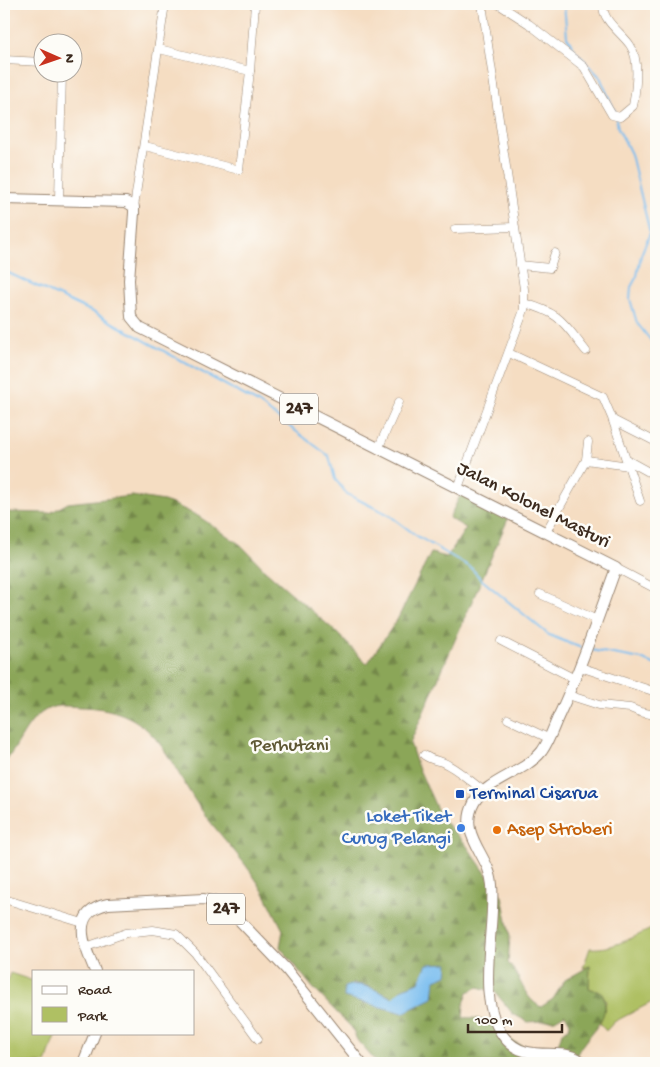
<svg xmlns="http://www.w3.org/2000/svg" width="660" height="1067" viewBox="0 0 660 1067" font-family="'Gochi Hand',sans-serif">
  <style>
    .green { fill: #afc063; stroke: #757540 }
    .forest { fill: url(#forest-firs); stroke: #63683c; fill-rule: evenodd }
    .water { fill: #79bdef; stroke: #5a7486 }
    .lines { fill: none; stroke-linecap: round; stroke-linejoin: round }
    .stream { stroke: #79bdef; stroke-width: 2 }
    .minor-casing { stroke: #988470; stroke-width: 9 }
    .major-casing { stroke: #988470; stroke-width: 12 }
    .minor { stroke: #fff; stroke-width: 8 }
    .major { stroke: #fff; stroke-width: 10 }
    .transit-dot { fill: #1a4fb4; stroke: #fdfcf7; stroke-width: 2 }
    .shop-dot { fill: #3f7fe0; stroke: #fdfcf7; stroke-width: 2 }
    .food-dot { fill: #e8710a; stroke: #fdfcf7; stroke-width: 2 }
    .labels { text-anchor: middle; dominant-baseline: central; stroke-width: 5; stroke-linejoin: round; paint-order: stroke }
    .shield { fill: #fdfcf7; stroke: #75695f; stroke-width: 1 }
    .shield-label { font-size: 18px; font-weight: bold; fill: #3b2a1e }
    .street-label { font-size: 19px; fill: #3b2a1e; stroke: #fdfcf7 }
    .park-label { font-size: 19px; fill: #5e5733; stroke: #fdfcf7 }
    .transit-label { font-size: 19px; fill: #164399; stroke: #fdfcf7; text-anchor: start }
    .shop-label { font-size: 19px; fill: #366cbe; stroke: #fdfcf7; text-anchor: end }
    .food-label { font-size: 19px; fill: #c56008; stroke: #fdfcf7; text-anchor: start }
  </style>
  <defs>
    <pattern id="forest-firs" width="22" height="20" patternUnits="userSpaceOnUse" patternTransform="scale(1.25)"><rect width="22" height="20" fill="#8ba659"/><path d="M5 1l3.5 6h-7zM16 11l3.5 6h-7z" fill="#738749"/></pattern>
  </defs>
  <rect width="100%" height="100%" fill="#fdfcf7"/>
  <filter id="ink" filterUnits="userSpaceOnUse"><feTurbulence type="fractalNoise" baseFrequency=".02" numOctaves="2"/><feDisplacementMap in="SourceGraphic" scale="10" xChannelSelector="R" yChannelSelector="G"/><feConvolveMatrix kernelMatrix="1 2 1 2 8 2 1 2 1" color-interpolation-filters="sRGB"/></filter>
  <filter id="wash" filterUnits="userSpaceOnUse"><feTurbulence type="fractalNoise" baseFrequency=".0096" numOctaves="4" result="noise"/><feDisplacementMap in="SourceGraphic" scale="20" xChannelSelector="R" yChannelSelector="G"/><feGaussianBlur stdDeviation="1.12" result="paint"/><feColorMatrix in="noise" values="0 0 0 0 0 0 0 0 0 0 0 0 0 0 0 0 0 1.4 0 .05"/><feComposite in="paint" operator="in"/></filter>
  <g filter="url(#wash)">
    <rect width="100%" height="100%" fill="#f5ddc2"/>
    <!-- green -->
    <g class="green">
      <path d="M656,927V1000L614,1022L606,1031L600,1024L606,1002L602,993L589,988L590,966L583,968L590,948C613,950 634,936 656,927Z"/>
      <path d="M10,973L34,981V1033H56L46,1063H4V989Z"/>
    </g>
    <!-- forest -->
    <path class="forest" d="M461,494L508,519L410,743L417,765L441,818L464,842L502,896L510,936L508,963C522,977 522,997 541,1007L553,999L565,980L590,966L589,988L602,993C615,1023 579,1037 574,1063H377L357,1040L352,1028L313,988L280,947L283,930C275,915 268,898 258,883C241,856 218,834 200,808C165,757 157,710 84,707C73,707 60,704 50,708C25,719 20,747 4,762V654H7V637L4,635V512L50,513L68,503L132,496L164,501L175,505L198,516L241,545L266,571L335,631L367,664L397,620L431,553L447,557L466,528L449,518ZM419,982L403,1013L344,997L353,983L368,986L393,998L403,988ZM478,987L495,992L513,1014L528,1022L555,1020L565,1014L570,1023L569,1028L562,1032L558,1045C549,1046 535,1049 526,1047C500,1040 495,1015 463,1018L464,1004L468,992Z"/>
    <!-- water -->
    <path class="water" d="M448,963L447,975L435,980L433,998L403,1013L344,997V987C362,980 377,991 393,998L403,988L419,982L427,964Z"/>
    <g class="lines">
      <!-- stream -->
      <g class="stream">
        <path d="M564,4L567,37L576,52L600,77L615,112"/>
        <path d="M616,119L618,128L631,154L650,233L641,255L637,276L631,287L630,299L637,323L656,347"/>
        <path d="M4,271L93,312L258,403L329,456L335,479L347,494L389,515L417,536L470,567L482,580L549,635L584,649"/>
        <path d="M591,650L641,659L656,665"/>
      </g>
    </g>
  </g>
  <g filter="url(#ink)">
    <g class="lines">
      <defs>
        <g id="minor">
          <path d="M498,4L529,24L584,67L612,115L620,117L633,106C636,89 640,59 630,45C621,32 602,21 603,4"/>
          <path d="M159,49L250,71L255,4"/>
          <path d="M4,60L42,62"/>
          <path d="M145,146L239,170L250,71"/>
          <path d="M59,199L62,72"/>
          <path d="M134,207L165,4"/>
          <path d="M455,229L514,227"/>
          <path d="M520,265L550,268L555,253"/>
          <path d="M524,303C562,314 562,321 586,351"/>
          <path d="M509,353L603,397L612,418L640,501"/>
          <path d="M613,420L656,442"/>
          <path d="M378,449L399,402"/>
          <path d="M586,460L629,466"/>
          <path d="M627,460L656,476"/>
          <path d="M458,488L524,310V289L482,4"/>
          <path d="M546,532L586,460L588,442"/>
          <path d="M616,568L656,589"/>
          <path d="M540,594L597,620"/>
          <path d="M501,641L575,679"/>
          <path d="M580,667L653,691"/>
          <path d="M568,695L599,705L630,708L640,712L655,715"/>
          <path d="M508,719L548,738"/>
          <path d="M424,755C431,760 435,760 442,762C457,768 471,782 484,791"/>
          <path d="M4,899L83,923"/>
          <path d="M86,947L126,933L153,930L176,934L195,953L258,1039"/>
        </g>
        <g id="major">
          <path d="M4,199L126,202L134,207V213L129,280L131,317L140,328L616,568C598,617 582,666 560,713C554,725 550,740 542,751C525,773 486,780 474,803C457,835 490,855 492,885C496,930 474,999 504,1037C527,1067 564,1043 583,1063"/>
          <path d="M95,971C84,945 69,912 108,904L204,899L216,902L239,920L286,969L361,1063"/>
          <path d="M83,1063L95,1033"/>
        </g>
      </defs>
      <!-- minor casing -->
      <use href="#minor" class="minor-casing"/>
      <!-- major casing -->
      <use href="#major" class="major-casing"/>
      <!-- minor -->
      <use href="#minor" class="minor"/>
      <!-- major -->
      <use href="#major" class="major"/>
    </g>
  </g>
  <!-- markers -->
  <rect class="transit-dot" x="455" y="789" width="10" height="10" rx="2.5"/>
  <circle class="shop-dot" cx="461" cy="828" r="5"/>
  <circle class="food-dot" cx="497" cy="830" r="5"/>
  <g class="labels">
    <!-- shield labels -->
    <g class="shield">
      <rect x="280" y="393.5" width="38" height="31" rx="4"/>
      <rect x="207" y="893.5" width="38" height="31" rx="4"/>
    </g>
    <g class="shield-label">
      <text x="299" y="409">247</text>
      <text x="226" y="909">247</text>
    </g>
    <!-- street labels -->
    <g class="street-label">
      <text transform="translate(533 506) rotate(27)">Jalan Kolonel Masturi</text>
    </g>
    <!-- park labels -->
    <g class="park-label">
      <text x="290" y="746">Perhutani</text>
    </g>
    <!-- transit labels -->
    <g class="transit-label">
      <text x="470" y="794">Terminal Cisarua</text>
    </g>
    <!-- shop labels -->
    <g class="shop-label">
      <text x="451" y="817">Loket Tiket<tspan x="451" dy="22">Curug Pelangi</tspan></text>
    </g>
    <!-- food labels -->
    <g class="food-label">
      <text x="507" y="830">Asep Stroberi</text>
    </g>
  </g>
  <!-- margin -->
  <rect width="660" height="1067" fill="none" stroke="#fdfcf7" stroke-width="20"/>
  <!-- legend -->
  <rect x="32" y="970" width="162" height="65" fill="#fdfcf7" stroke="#afa8a0"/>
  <rect x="42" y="986" width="25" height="8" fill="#ffffff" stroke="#afa8a0"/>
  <text x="78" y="994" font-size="15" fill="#3b2a1e">Road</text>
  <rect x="42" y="1007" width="25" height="15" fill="#afc063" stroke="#afa8a0"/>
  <text x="78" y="1020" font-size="15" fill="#3b2a1e">Park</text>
  <!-- north arrow -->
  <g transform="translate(58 58) rotate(92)"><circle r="24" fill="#fdfcf7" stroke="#afa8a0"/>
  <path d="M0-4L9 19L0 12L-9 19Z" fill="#c8321e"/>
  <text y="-8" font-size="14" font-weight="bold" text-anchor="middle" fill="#3b2a1e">N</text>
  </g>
  <!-- scale -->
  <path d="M468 1024v8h94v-8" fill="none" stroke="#3b2a1e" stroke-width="2.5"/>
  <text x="475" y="1024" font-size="15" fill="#3b2a1e" stroke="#fdfcf7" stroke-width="4" paint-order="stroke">100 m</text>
</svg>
